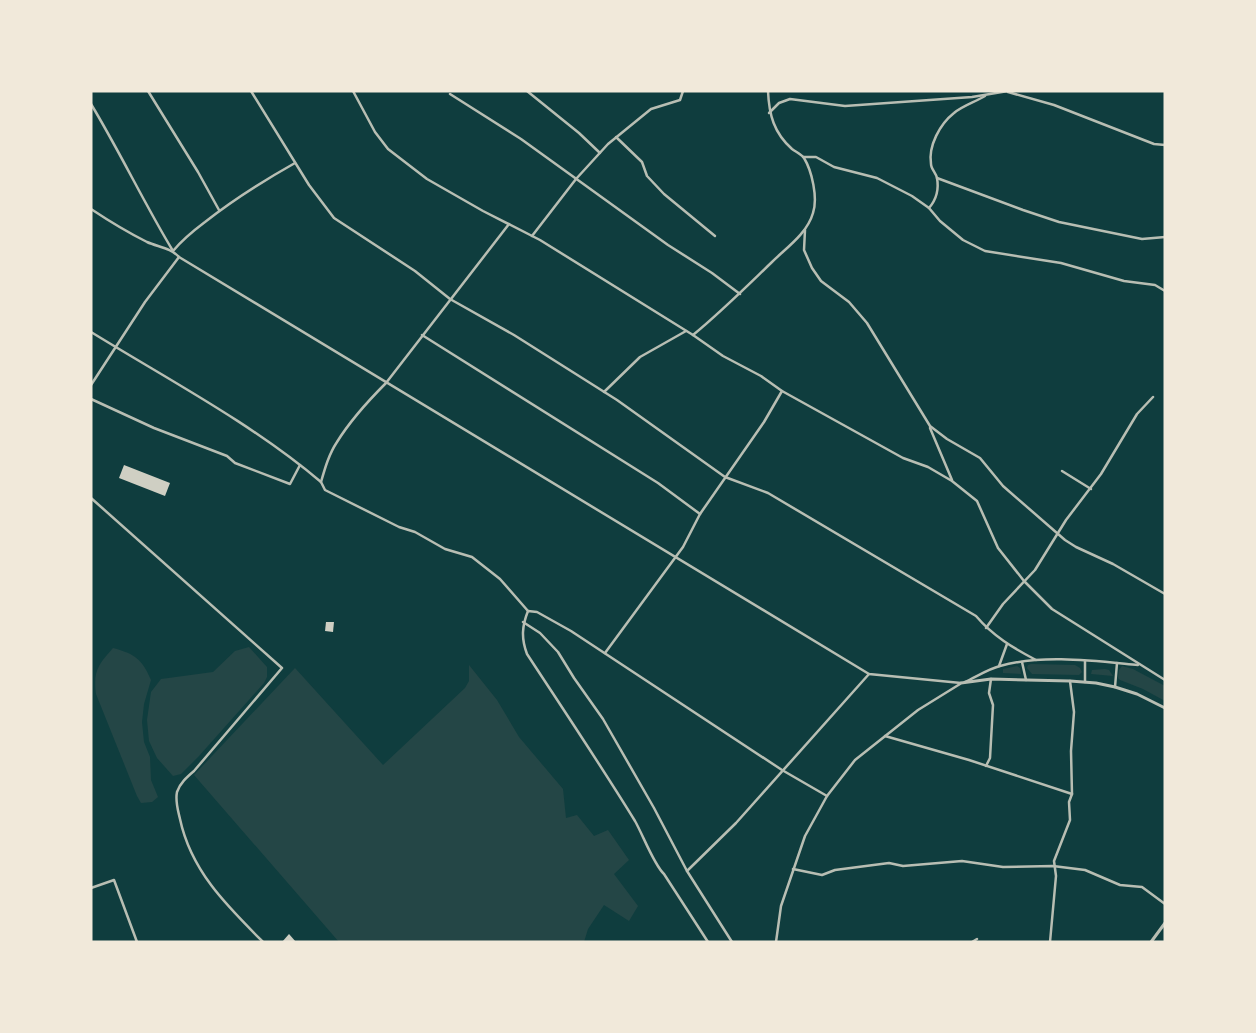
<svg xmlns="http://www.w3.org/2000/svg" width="1256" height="1033" viewBox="0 0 1256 1033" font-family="'Playfair Display',serif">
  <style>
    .green { fill: #244646 }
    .building { fill: #cfcfc3 }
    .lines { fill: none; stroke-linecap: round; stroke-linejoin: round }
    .minor { stroke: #b8beb3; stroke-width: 2.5 }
    .tertiary { stroke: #b8beb3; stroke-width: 3 }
  </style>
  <rect width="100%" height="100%" fill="#0f3d3e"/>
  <!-- green -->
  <g class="green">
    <path d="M249,647L267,667V677L264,683L199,756L181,774L173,776L157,758L149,741L147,720L151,692L161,679L213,672L235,651Z"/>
    <path d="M113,648C135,654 142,659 151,680L144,704L142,722L144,742L150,757L151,780L158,797L152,802L141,803L137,796L96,694C93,671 98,665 113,648Z"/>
    <path d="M1031,664L1075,665L1080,668L1082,672L1079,675L1032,674L1027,668L1028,665Z"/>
    <path d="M469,665L497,700L519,737L563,789L566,818L577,815L594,836L608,830L629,860L614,874L638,906L629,921L604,905L588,929L584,942H339L194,775L295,668L383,765L465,688L469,681Z"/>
    <path d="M1017,666L1020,668L1021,674L1003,673V669Z"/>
    <path d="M1122,666L1133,669L1165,686V701L1143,689L1120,680L1118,678L1119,670Z"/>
    <path d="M1105,669L1109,670L1113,676L1091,674L1092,670Z"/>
  </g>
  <!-- building -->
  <g class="building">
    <path d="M124,465L170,483L165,496L119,478Z"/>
    <path d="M326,622H334L333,632L325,631Z"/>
    <path d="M289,934L296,942H282Z"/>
  </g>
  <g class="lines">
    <!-- minor -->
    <g class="minor">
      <path d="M148,91L198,172L219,210"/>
      <path d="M251,91L309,185L334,218L415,271L450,299L514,335L617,400L725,477L768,493L976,616C993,636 1013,648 1036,660"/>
      <path d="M353,91L375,132L388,149L427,179L483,211L540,240L693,335L723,356L761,376L782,391L903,458L928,467L952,481L977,501L998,548L1024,581L1052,609L1165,680"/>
      <path d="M527,91L579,133L600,153"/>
      <path d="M1008,92L1054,105L1154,144L1165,145"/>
      <path d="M450,94L521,139L668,245L712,273L740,294"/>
      <path d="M91,104C120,152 144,203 173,251C182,240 193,231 205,222C233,200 263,181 295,163"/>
      <path d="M769,113L779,103L790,99L845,106L972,97L1008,91"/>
      <path d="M616,137L642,162L647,176L664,194L715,236"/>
      <path d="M803,157H816L834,167L877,178L912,196L929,208L940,221L963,240L985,251L1061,263L1124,281L1155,285L1165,291"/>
      <path d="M937,178L1023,210L1059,222L1142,239L1165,237"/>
      <path d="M929,208C936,200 939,189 937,178C936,173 931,169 931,164C928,146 940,124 954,113C962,106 975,102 985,96"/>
      <path d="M91,209C109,221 127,232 147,242C158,247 171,248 179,257L869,674L961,683"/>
      <path d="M805,230L804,250L812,268L821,281L849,302L867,323L930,426L947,439L980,458L1003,486L1065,540L1076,547L1113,564L1165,594"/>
      <path d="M532,236L576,179L608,144L651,109L680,100L683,91"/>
      <path d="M91,332C169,380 251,423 321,482L325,490L399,527L415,532L445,549L472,557L500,579L528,611"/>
      <path d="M422,335L658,483L700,514"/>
      <path d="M693,335C721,312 746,287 772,262C786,248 807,234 813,213C818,198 812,171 804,158C801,154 796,152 792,149C774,133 769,115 768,91"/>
      <path d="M91,385L145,302L179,257"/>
      <path d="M604,392L640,357L686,331"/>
      <path d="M91,399L154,428L227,456L235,463L290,484L300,465"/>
      <path d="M930,428L952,480"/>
      <path d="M1062,471L1091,489"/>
      <path d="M321,482C325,468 329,454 337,442C350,421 368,401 386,383L509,224"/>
      <path d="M91,498L282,668L194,771C187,777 180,783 177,792C175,802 178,810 180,819C191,871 227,906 263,942"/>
      <path d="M523,622L540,633L558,652L574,678L603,719L654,808L687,871L732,942"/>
      <path d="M986,628L1003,604L1035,570L1066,520L1101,474L1137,414L1153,397"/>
      <path d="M605,653L683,547L700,514L764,422L782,391"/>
      <path d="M1085,661V682"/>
      <path d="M1022,662L1026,680"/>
      <path d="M999,666L1007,644"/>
      <path d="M965,682C976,677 988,669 1000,666C1042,654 1095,661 1138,665"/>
      <path d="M1115,687L1117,663"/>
      <path d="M885,736L969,760L1072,794"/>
      <path d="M986,766L990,758L993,705L989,693L991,679"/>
      <path d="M793,869L822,875L835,870L889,863L903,866L962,861L1003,867L1053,866L1085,870L1120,885L1142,887L1165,904"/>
      <path d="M687,871L736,823L869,674"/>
      <path d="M91,888L114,880L137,942"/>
      <path d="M708,942L664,874C654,865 643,835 635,821C600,764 563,709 527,654C521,638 522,626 528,611L537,612L571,631L782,770L827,796"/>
      <path d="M776,942L781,906L805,836L827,796L855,760L918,710L960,684"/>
      <path d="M972,942L977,939"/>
      <path d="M1050,942L1056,876L1054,861L1070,820L1069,802L1072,794L1071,751L1074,712L1070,681"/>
    </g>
    <!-- tertiary -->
    <g class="tertiary">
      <path d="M961,683L991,679L1070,681L1096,683L1115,687L1137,694L1165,708"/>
      <path d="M1151,942L1165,923"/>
    </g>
  </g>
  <!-- border -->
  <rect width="1256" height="1033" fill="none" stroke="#f1e9da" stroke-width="185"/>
</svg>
